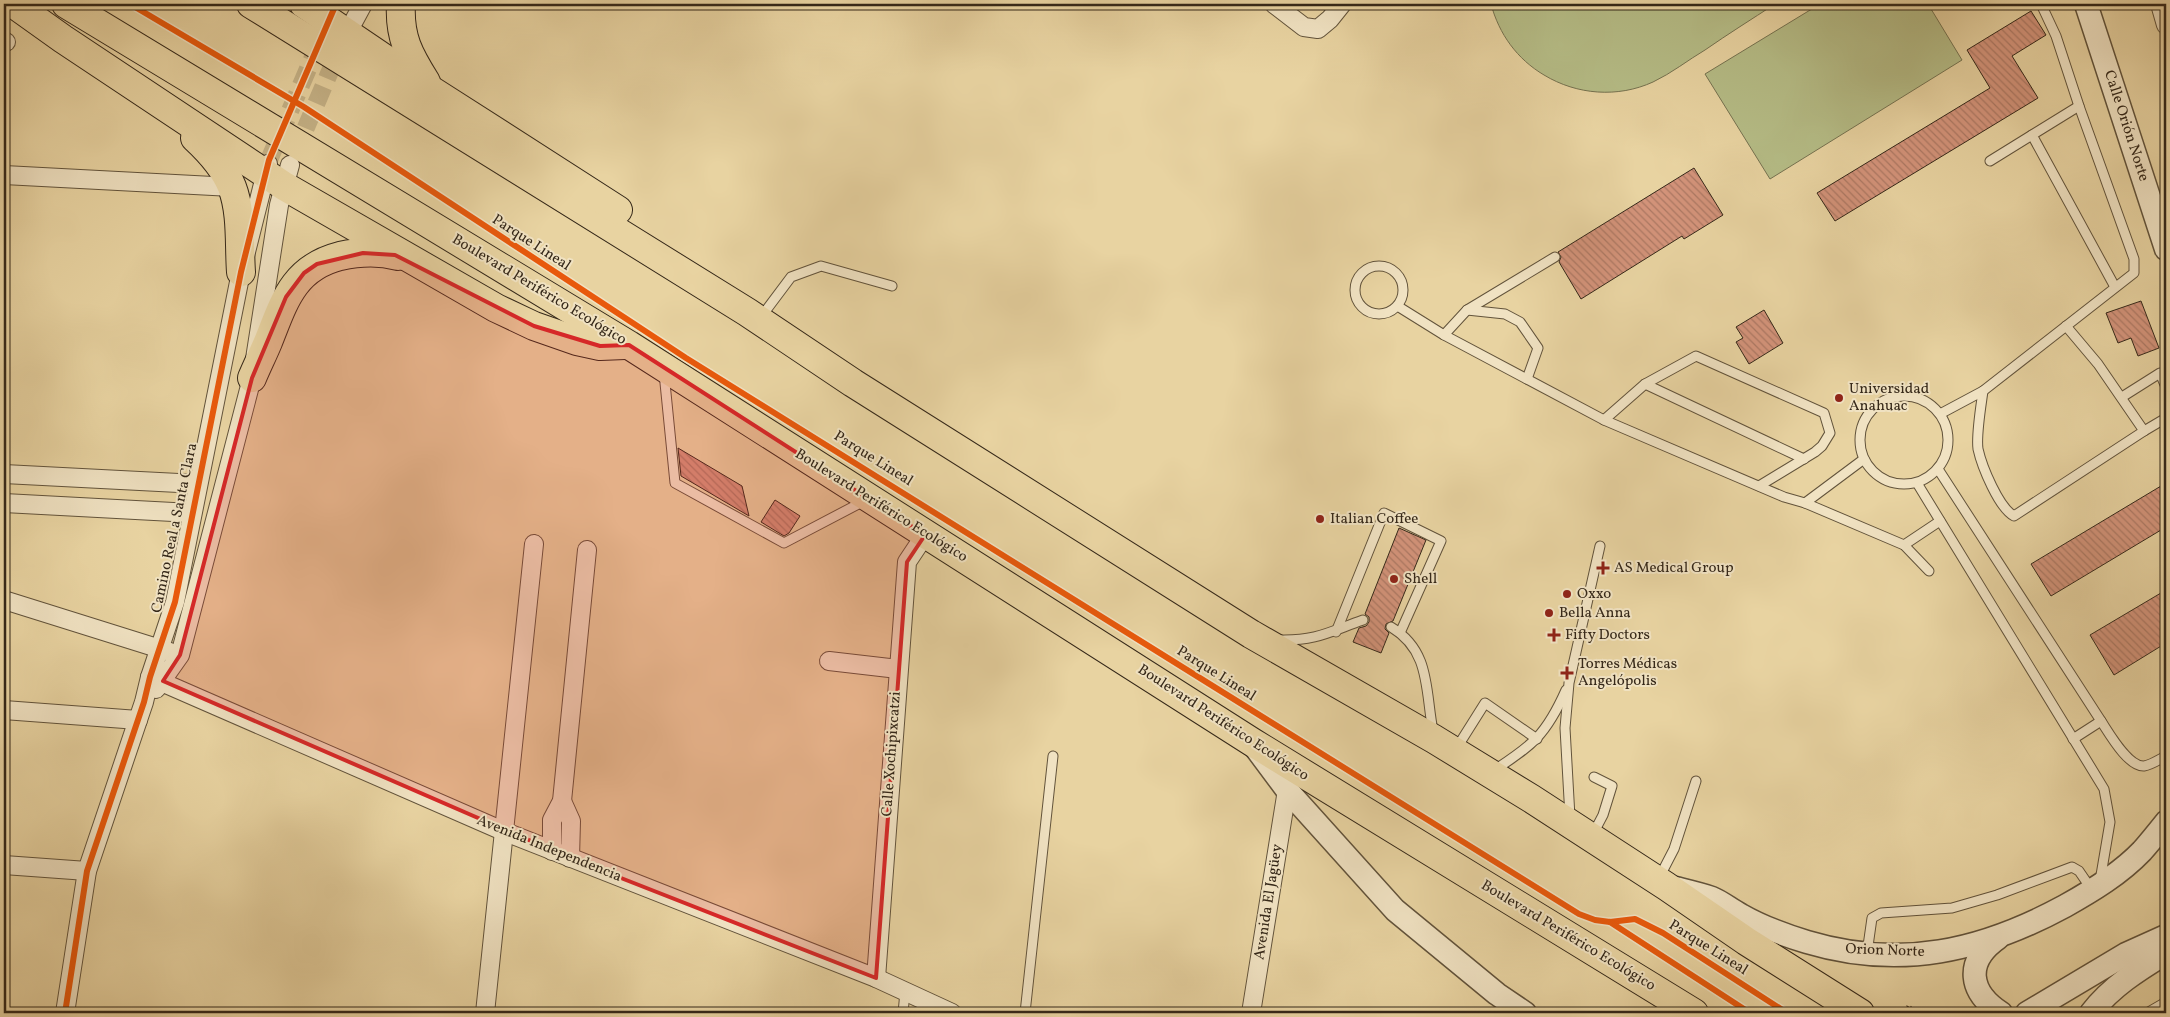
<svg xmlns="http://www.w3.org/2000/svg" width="2170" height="1017" viewBox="0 0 2170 1017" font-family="Vollkorn,serif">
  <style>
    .pitch { fill: #b5bc86; stroke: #757250 }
    .building { fill: url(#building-back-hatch); stroke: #352819 }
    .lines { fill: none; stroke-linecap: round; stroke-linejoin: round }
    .minor-tunnel { stroke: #c4b186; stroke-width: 18; stroke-dasharray: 18 9; stroke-linecap: butt }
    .service-casing { stroke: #62533b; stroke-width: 11 }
    .minor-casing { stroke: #62533b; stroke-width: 20 }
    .tertiary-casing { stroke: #62533b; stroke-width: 25 }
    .trunk-casing { stroke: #352819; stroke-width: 30 }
    .path { stroke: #352819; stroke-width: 3; stroke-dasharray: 1 2.5; stroke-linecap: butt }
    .service { stroke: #f0e2c2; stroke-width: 9 }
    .minor { stroke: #f0e2c2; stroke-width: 18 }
    .tertiary { stroke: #f0e2c2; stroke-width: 22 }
    .trunk { stroke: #e8d3a1; stroke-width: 28 }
    .cycleway-casing { stroke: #f0e2c2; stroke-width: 9 }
    .cycleway { stroke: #e8590c; stroke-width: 6 }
    .marked { fill: #d62828; fill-opacity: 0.2; stroke: #d62828; stroke-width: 4; stroke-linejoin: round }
    .poi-dot { fill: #8f2418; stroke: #f0e2c2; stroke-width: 2 }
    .labels { text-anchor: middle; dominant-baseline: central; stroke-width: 4; stroke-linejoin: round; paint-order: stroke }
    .street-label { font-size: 15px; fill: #352819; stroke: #f0e2c2 }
    .poi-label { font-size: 15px; fill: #352819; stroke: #f0e2c2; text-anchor: start }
  </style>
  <defs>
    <pattern id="building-back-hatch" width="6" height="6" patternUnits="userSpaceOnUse" patternTransform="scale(1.25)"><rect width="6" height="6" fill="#d3937a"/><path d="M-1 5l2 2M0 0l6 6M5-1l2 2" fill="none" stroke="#ac7863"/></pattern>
  </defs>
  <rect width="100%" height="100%" fill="#e8d3a1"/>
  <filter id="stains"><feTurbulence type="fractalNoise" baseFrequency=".004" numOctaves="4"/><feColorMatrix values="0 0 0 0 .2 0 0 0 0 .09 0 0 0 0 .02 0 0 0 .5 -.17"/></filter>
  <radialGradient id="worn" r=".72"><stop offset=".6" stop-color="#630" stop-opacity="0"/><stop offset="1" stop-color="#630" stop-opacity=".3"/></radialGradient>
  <!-- pitch -->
  <g class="pitch">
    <path d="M1491,4H1775C1752,19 1728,34 1705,50C1688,60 1672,73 1653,82C1618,98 1577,95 1544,75C1517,59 1499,34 1491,4Z"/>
    <path d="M1820,4H1928L1962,60L1770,179L1705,74Z"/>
  </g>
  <!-- building -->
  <g class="building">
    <path d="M2031,11L2046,35L2012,56L2038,98L1835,221L1817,193L1990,88L1967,50Z"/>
    <path d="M1694,168L1723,215L1684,239L1682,236L1581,299L1559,262L1561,257L1558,252Z"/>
    <path d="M2141,301L2159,348L2138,356L2131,338L2118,343L2106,313Z"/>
    <path d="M1764,310L1783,343L1749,364L1736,342L1743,338L1736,327Z"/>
    <path d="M678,448L742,486L749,516L681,476Z"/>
    <path d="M2166,483V527L2051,596L2031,564Z"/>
    <path d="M775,500L800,516L789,533L784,536L761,522Z"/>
    <path d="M1399,528L1426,540L1393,621L1386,624L1385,629L1389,633L1381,653L1353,642L1359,628L1366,626L1369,622V617L1365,614Z"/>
    <path d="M2166,590V643L2114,675L2090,635Z"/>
  </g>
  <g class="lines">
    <!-- minor-tunnel -->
    <g class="minor-tunnel">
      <path d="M295,153L340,48"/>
      <path d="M269,160L322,36"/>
    </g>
    <defs>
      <g id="service">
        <path d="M2079,106L2032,135L2115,287"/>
        <path d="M1990,161L2032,135"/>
        <circle cx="1379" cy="290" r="24"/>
        <path d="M1399,307L1444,335L1604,420L1784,497L1805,503L1864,459"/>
        <path d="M1467,310L1505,314L1520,322L1538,348L1527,379"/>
        <path d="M761,317L791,277L821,266L892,286"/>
        <path d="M2066,326L2098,364L2144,431"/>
        <path d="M1444,335L1467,310L1555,257"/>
        <path d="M664,373L675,483L784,543L866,500"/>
        <path d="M1645,384L1804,459"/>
        <path d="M1983,391C1981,406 1976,435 1978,449C1982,467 1999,508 2014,516L2144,431L2166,418"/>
        <circle cx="1904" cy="440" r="44"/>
        <path d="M2122,397L2160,373L2166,387"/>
        <path d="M1940,414L1983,391L2134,273V259L2079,106L2056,36L2041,4"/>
        <path d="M1604,420L1645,384L1696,356L1824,413L1830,433L1822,446L1815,452L1759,486"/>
        <path d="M1938,469L2101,721C2109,733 2128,767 2144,766C2151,765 2160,759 2166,756"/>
        <path d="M1917,483L2104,789L2110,822L2100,881"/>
        <path d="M1805,503L1904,545L1929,571"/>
        <path d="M1904,545L1940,521"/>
        <path d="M1391,627C1431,651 1425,690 1433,731"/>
        <path d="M1336,632L1384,513L1441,541L1400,633"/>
        <path d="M1279,640C1316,641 1329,632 1363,620"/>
        <path d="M2073,739L2101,721"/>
        <path d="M1456,749L1485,703L1537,739"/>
        <path d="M1493,771C1533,745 1546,735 1566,690"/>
        <path d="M1570,817L1565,728L1569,683L1600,546"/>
        <path d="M1593,834L1603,815L1612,786L1594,777"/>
        <path d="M1659,878L1674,849L1696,781"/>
        <path d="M1867,953L1872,918L1881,913L1952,908L1997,895L2072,867L2079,871L2092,890"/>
        <path d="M903,1013L905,992"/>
        <path d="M1025,1013L1053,756"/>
        <path d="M2147,1013L2166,1002"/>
      </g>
      <g id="minor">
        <path d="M1274,4L1304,27L1318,29L1330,19L1342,4"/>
        <path d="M2160,4L2166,25"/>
        <path d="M343,41L363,4"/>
        <path d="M4,42H6"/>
        <path d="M4,175L232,187"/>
        <path d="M4,474L198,484"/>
        <path d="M4,503L192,513"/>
        <path d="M4,600L170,652"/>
        <path d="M829,661L898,669"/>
        <path d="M150,677L503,831L876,978L952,1013"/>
        <path d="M156,689L180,655L252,378L279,205L290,165"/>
        <path d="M4,710L138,720"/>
        <path d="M562,801L571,821L570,858"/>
        <path d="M552,851V820L562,801L587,550"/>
        <path d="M4,865L87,871"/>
        <path d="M876,978L907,562L925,535"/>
        <path d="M65,1013L87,871L144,702L150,677L175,602L241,272L268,164"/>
        <path d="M485,1013L534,544"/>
        <path d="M1251,1013L1287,790"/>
      </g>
      <g id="tertiary">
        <path d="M2086,4L2166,249"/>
        <path d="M1255,747L1287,790L1395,910L1497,994L1525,1013"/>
        <path d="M1675,888C1687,891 1700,894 1712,898C1722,902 1731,910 1741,915C1762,927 1784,935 1807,942C1900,970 1982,951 2065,906C2092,891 2120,874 2142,851C2150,842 2158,832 2166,822"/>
        <path d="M1998,938C1964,962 1969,992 2001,1013"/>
        <path d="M2027,1013L2126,954L2166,936"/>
        <path d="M2091,1013C2111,987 2138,970 2166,953"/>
      </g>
      <g id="trunk">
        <path d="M14,4L63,39L284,186L496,308L534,326L577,341L600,346L625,345"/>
        <path d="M66,4L629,345L1252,742L1694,1013"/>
        <path d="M251,4L747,312L853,383L1251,634L1434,739L1532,799L1666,886L1746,941L1860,1013"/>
        <path d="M304,4L431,90L618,210"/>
        <path d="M401,4C399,37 409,55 426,82"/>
        <path d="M195,138C209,151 225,169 232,187C242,213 239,245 241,272"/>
        <path d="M252,378C257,366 263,354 268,342C284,302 293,268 340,256C359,252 379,251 398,256"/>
      </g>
    </defs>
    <!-- service casing -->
    <use href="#service" class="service-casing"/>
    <!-- minor casing -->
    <use href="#minor" class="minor-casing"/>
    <!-- tertiary casing -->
    <use href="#tertiary" class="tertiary-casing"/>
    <!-- trunk casing -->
    <use href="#trunk" class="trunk-casing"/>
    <!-- path -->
    <path class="path" d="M1904,1013L1908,1006L1921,1013"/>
    <!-- service -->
    <use href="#service" class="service"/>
    <!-- minor -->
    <use href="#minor" class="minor"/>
    <!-- tertiary -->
    <use href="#tertiary" class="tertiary"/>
    <!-- trunk -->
    <use href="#trunk" class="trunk"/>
    <defs>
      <g id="cycleway">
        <path d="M130,4L304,107L686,358L1579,914L1595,920L1610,922L1635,919L1663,933L1787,1013"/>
        <path d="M1610,922L1750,1013"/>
        <path d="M65,1013L87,871L144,702L150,677L175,602L241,272L269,160L336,4"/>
      </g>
    </defs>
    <!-- cycleway casing -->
    <use href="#cycleway" class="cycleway-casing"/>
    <!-- cycleway -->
    <use href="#cycleway" class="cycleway"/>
  </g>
  <!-- marked area -->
  <path class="marked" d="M363,253L395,255L534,326L600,346L629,345L925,535L907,562L876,978L570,858L163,681L180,655L252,378L286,297L304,273L317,264Z"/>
  <!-- markers -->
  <g class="poi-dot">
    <circle cx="1839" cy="398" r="5"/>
    <circle cx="1320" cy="519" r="5"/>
    <path d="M1600.5 560.5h5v5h5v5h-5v5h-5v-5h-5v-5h5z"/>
    <circle cx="1394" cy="579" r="5"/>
    <circle cx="1567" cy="594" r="5"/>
    <circle cx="1549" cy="613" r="5"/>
    <path d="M1551.5 627.5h5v5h5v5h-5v5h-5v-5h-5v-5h5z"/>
    <path d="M1564.5 665.5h5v5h5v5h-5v5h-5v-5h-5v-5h5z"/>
  </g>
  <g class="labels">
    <!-- street labels -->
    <g class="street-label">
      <text transform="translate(2126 126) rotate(72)">Calle Orión Norte</text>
      <text transform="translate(531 243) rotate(33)">Parque Lineal</text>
      <text transform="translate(539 290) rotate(31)">Boulevard Periférico Ecológico</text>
      <text transform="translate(873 459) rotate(32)">Parque Lineal</text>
      <text transform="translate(881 506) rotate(32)">Boulevard Periférico Ecológico</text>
      <text transform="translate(175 528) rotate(-78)">Camino Real a Santa Clara</text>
      <text transform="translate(1216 674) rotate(32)">Parque Lineal</text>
      <text transform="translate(1223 723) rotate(33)">Boulevard Periférico Ecológico</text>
      <text transform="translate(892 754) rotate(-86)">Calle Xochipixcatzi</text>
      <text transform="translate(549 849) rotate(22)">Avenida Independencia</text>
      <text transform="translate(1269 902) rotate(-81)">Avenida El Jagüey</text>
      <text transform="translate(1568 936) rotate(31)">Boulevard Periférico Ecológico</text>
      <text transform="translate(1708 948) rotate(32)">Parque Lineal</text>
      <text transform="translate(1885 951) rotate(2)">Orion Norte</text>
    </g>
    <!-- poi labels -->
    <g class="poi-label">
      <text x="1849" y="389">Universidad<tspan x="1849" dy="17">Anahuac</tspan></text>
      <text x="1330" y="519">Italian Coffee</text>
      <text x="1614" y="568">AS Medical Group</text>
      <text x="1404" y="579">Shell</text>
      <text x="1577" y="594">Oxxo</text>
      <text x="1559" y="613">Bella Anna</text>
      <text x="1565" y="635">Fifty Doctors</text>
      <text x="1578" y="664">Torres Médicas<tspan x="1578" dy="17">Angelópolis</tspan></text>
    </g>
  </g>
  <!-- margin -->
  <rect width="2170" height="1017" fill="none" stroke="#e8d3a1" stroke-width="20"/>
  <rect x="5" y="5" width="2160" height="1007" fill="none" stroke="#352819" stroke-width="2.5"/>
  <rect x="10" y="10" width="2150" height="997" fill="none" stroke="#352819"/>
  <rect width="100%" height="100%" filter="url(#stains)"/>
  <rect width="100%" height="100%" fill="url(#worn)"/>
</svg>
